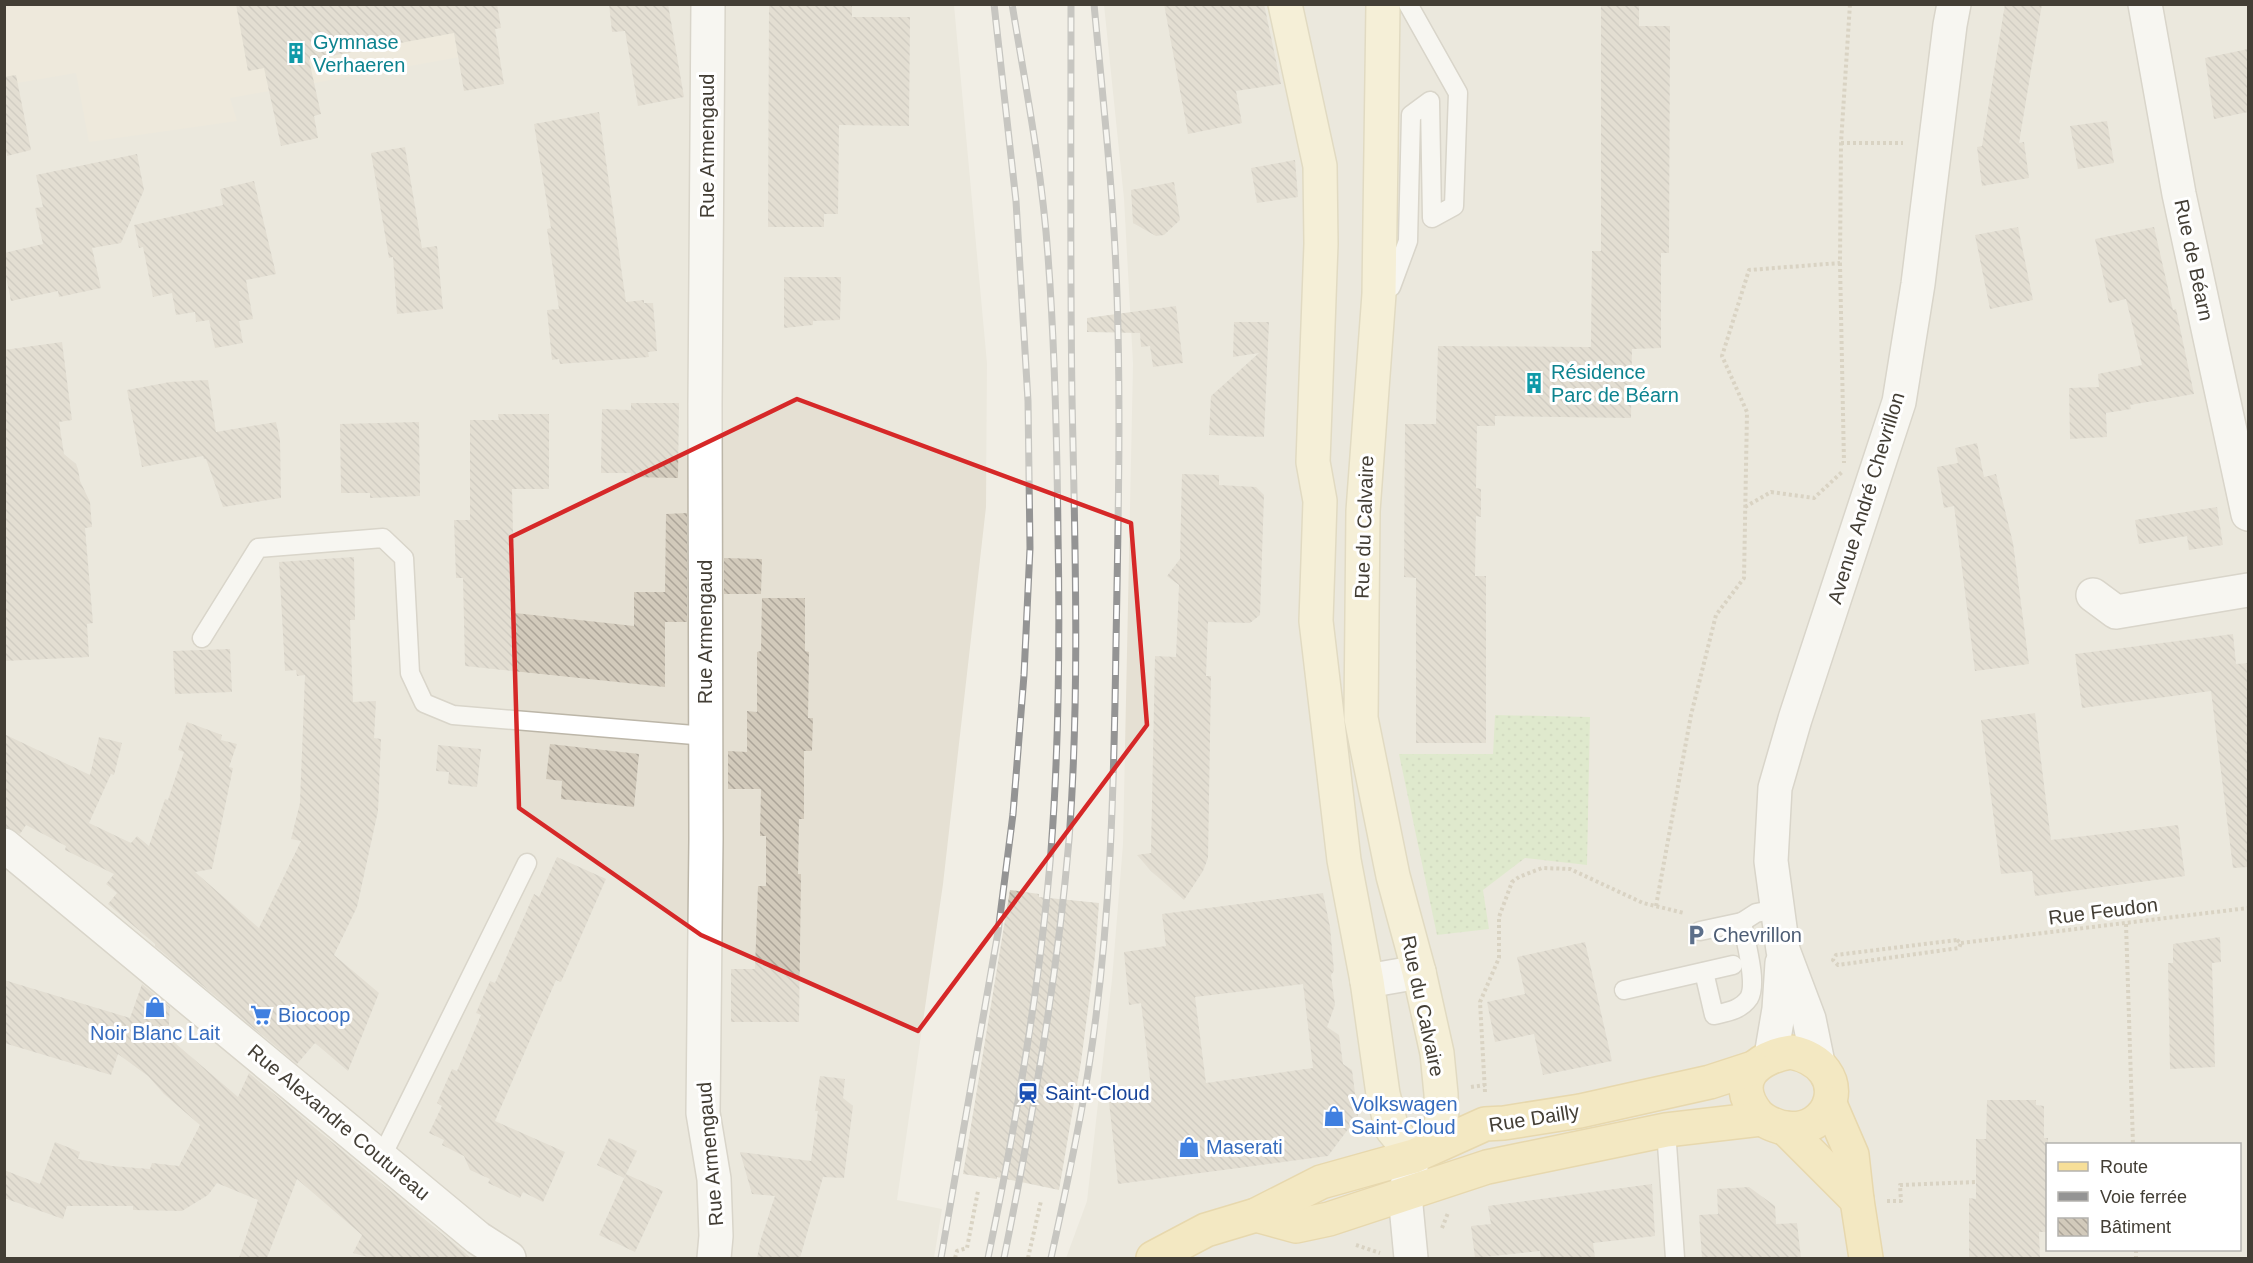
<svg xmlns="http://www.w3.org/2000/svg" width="2253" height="1263" viewBox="0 0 2253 1263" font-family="Helvetica,sans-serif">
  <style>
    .residential { fill: #e5e0d3; fill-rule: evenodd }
    .education { fill: #eae3d0 }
    .garden { fill: url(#garden-dots) }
    .building { fill: url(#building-back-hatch); fill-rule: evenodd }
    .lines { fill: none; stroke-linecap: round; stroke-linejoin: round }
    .service-casing { stroke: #bcb6a8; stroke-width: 21 }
    .minor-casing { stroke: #bcb6a8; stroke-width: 36 }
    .secondary-casing { stroke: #cec297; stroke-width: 36 }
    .primary-casing { stroke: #dbbc69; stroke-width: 36 }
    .path { stroke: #bdb19a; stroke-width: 4; stroke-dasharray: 3 3; stroke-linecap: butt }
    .service { stroke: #fff; stroke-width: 18 }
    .minor { stroke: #fff; stroke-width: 33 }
    .secondary { stroke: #fbefc5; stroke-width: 33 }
    .primary { stroke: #f7df98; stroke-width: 33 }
    .rail-casing { stroke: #949494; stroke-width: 7 }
    .rail { stroke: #fff; stroke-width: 4.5; stroke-dasharray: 14; stroke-linecap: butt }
    .marked { fill: none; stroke: #d62828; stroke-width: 4.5; stroke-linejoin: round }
    .labels { text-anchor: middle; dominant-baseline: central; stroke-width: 6; stroke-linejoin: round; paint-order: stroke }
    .culture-label { font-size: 20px; fill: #0d838f; stroke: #fff; text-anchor: start }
    .street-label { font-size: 20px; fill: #433e35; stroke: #fff }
    .service-label { font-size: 20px; fill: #4e5e75; stroke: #fff; text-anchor: start }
    .shop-label { font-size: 20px; fill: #366cbe; stroke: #fff; text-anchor: start }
    .transit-label { font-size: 20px; fill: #164399; stroke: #fff; text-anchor: start }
  </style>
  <defs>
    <pattern id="garden-dots" width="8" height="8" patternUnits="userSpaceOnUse" patternTransform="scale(1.5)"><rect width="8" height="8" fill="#cbe3b0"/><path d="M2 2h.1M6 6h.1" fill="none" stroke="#b0c498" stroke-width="1.8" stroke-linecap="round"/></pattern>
    <pattern id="building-back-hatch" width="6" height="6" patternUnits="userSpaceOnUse" patternTransform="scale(1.5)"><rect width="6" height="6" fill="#d2cabb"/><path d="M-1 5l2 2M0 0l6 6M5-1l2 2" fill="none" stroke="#aca599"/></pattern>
  </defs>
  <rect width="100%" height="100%" fill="#f1eee5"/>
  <!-- residential -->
  <g class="residential">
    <path d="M5,5H954L987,363L986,507L943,884L897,1200L942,1209L934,1258H5Z"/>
    <path d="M1104,5H2248V1258H1066L1087,1201L1112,979L1123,844L1133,364L1124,199ZM2048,1144H2240V1250H2048Z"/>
  </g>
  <!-- education -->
  <path class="education" d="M5,5H479L488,52L230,98L237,121L89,142L76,73L5,85Z"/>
  <!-- garden -->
  <path class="garden" d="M1495,715L1590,717L1587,865L1525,858L1483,890L1489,929L1437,935L1399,754H1493Z"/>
  <!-- building -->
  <g class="building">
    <path d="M236,4H497L501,28L495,29L504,84L464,91L454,33L309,60L321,114L314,116L318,138L281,146L264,68L248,71Z"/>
    <path d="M609,4H668L684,97L638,106L625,31L612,32Z"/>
    <path d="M769,4H852V17H910L909,126L839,125L838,214H824V227H768Z"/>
    <path d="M1164,4H1264L1281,84L1236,91L1242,123L1188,134Z"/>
    <path d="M1601,4H1639V26H1670L1669,253H1661V348L1632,349L1631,418L1495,416V426H1477L1476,488L1481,489V517L1476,516L1475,576H1486V743H1416V578L1404,577L1405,424H1436L1438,346L1591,347L1592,251H1601Z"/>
    <path d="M2005,4H2042L2019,143L2024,142L2029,178L1982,186L1977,147L1982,146Z"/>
    <path d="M2248,49V112L2214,119L2205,58Z"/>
    <path d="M16,75L31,150L7,156V153L4,154V77Z"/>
    <path d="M599,112L626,302L644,300V303H653L657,351L648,352L649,357L560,364L559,359L552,360L547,310L559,309L547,229L551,228L534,124Z"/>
    <path d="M2107,121L2114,163L2078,169L2070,126Z"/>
    <path d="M405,147L422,248L437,246L443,309L397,314L393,257L389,258L371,153Z"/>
    <path d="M137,154L144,190L121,243L92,248L101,288L59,297L58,291L11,301L4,267V253L43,244L35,208L43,207L36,175Z"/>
    <path d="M1295,160L1298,197L1257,203L1251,168Z"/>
    <path d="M254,181L276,274L246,280L253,319L239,321L243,343L215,348L209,320L196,322L195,312L176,315L172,293L153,297L143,247L139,248L134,225L223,205L220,189Z"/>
    <path d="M1174,182L1180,220L1164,235L1156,236L1133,223L1131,190Z"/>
    <path d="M2018,227L2033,300L1990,309L1975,235Z"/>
    <path d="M2154,227L2173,310L2176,309L2194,394L2130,405L2131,409L2106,413L2107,437L2070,439L2069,388L2099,387L2098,374L2142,365L2126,299L2109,303L2095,239Z"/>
    <path d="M784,277H841L840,320L813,321V325L784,328Z"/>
    <path d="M1176,306L1183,363L1153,367L1150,346L1141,347L1140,333L1087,332V318Z"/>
    <path d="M1234,322H1269L1264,437L1209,435L1211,396L1259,353L1233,357Z"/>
    <path d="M62,342L72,420L59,422L64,454L76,464L78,469L80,481L90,502L92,527L85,528L93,623L87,624L89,657L4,661V350Z"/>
    <path d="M208,380L216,432L276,422L280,440L281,498L223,507L206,459H204L203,456L142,467L127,390L170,382Z"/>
    <path d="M631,403H679L678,478L630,477L631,473H601L602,409L631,410Z"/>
    <path d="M498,414H549V489H512L515,613L634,626V592H665L666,514L687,513V622H665V687L465,666L463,578H456L454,520H470V420H499Z"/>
    <path d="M419,422L420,496L370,498V493H341L340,424Z"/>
    <path d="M1977,443L1984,477L1996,474L2013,543L2029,664L1975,671L1954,506L1944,508L1937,467L1958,463L1955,448Z"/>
    <path d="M1182,474L1219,475V485L1256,487L1264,495L1260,615L1250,623L1208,622L1206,676H1211L1208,858L1203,871L1184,900L1151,871L1137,855L1151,853L1155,656L1176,657L1179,585L1167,576L1180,559Z"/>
    <path d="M2217,507L2223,545L2189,550L2187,536L2139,544L2135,520Z"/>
    <path d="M354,557L355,620H350L353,702L376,701L374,738L381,739L378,811L357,907L334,955L379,993L348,1071L315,1043L297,1064L155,946V944L108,904L117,893L106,884L114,874L65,850L66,846L26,825L20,834L4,827V734L90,775L99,737L122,743L114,775L111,774L89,823L131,843L137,836L149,846L165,799L168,800L184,752L178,750L187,722L222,735L221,740L237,744L229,767L233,768L212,869L195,872L259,928L301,841L291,839L300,803L305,675L297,676L296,670L285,671L279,562Z"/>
    <path d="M724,558L762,559L761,594H724Z"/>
    <path d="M762,598H805V651L809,652L808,718H813L812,751H804V819H799L798,874H801L799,1022H731V969H755L758,886H766V836H760L761,789H728V751L747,752V711L757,712V652L761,651Z"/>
    <path d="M2233,634L2236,664L2248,663V867L2233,868L2211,691L2082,708L2075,654Z"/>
    <path d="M230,649L232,692L175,694L173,651Z"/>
    <path d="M2035,713L2051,840L2178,825L2185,876L2035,896L2032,871L2001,874L1981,720Z"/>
    <path d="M550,744L639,754L634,807L561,799L562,781L546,779Z"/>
    <path d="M438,745L481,749L477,787L448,784L449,772L436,771Z"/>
    <path d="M557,857L606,879L561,982L556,980L495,1121L565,1152L543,1202L523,1192L520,1198L488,1183L490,1179L470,1170L464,1156L442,1145L444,1140L429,1133L442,1106L437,1103L452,1069L457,1071L481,1015L476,1013L490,981L495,983L534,894L539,897Z"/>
    <path d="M1010,890L1039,894V897L1099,903L1095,956L1081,1062L1059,1190L997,1177V1179L963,1174Z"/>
    <path d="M1323,893L1330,927L1334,971L1331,975L1335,1005L1327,1027L1339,1035L1343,1064L1352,1070L1358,1116L1328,1156L1118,1184L1108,1093L1151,1087L1141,1003L1129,1005L1124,952L1166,946L1162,914ZM1303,984L1313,1068L1206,1083L1195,997Z"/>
    <path d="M2220,937L2221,962L2212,963L2215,1067L2170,1069L2168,963H2173V944Z"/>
    <path d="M1585,942L1612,1061L1543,1075L1534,1034L1495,1042L1487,1002L1525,994L1517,957Z"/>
    <path d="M4,980L130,1018L142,984L170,1007L168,1037L238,1097L249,1073L471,1258H371L353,1253L362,1235L297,1179L267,1258H239L258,1200L217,1183L208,1195L182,1211L133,1210V1206H67L63,1219L4,1198V1170L40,1184L55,1142L80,1152L78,1159L112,1166L150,1169L152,1163L179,1166L200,1125L164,1094L148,1076L118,1054L111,1075L4,1043Z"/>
    <path d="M820,1076L845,1079L843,1098L853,1106L844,1178L823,1177L800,1258H757L761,1239L775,1196L752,1194L740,1152L811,1161L818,1111H815Z"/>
    <path d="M1987,1100H2036V1105L2044,1106V1138H2048V1232H2039L2040,1258H1969V1198L1976,1199V1139H1986Z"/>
    <path d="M609,1138L637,1151L624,1178L597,1165Z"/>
    <path d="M626,1174L663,1191L635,1252L599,1235Z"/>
    <path d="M1652,1184L1655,1236L1593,1243L1595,1258H1541L1540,1251L1475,1258L1471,1226L1491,1224L1488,1206Z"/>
    <path d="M1749,1187L1775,1206L1776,1224L1797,1223L1801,1258H1702L1699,1215L1718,1214L1717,1189Z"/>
  </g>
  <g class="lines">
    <defs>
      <g id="service">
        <path d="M1383,291L1391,287L1408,241L1411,115L1430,101L1432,218L1454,206L1458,93L1408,4"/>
        <path d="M202,638L258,548L383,538L404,558L410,673L424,703L453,715L706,736"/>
        <path d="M1742,922L1756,913L1777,909"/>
        <path d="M1700,931L1742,922C1745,940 1758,983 1749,998C1741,1010 1727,1012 1714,1015L1704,972"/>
        <path d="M1624,990L1733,965"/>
        <path d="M1666,1130L1675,1258"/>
        <path d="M381,1158L527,863"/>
      </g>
      <g id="minor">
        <path d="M708,4L705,405L706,839L703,1113L714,1179L716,1236L714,1258"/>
        <path d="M2145,4L2179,194L2248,514"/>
        <path d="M2093,595L2116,612L2248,590"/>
        <path d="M4,845L478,1238L509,1258"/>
        <path d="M1367,981L1419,972"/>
        <path d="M1771,1056L1779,1009L1782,963"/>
        <path d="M1818,1063L1809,1019L1783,950L1771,861L1775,788L1795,719L1899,402L1918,284L1950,25L1954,4"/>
        <path d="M1411,1168L1405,1195L1411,1258"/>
      </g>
      <path id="secondary" d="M1285,4L1320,166L1321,244L1313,462L1320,501L1316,621L1344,860L1367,981L1383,1094L1392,1129L1414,1156L1442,1125L1441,1094L1437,1053L1419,972L1393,876L1361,718L1363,511L1379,294L1383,4"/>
      <g id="primary">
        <path d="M1791,1052C1857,1066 1834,1140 1780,1127C1771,1124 1763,1121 1757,1114C1730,1080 1757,1057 1791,1052Z"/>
        <path d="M1830,1104L1852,1155L1857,1200L1866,1258"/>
        <path d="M1785,1128L1857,1200"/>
        <path d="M1256,1215L1296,1226L1329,1219L1487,1167L1666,1130L1761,1119"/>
        <path d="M1153,1258L1206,1230L1256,1215L1321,1182L1414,1156L1485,1124L1504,1123L1580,1111L1710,1082L1753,1068"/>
      </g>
    </defs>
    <!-- service casing -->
    <use href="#service" class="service-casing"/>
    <!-- minor casing -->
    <use href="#minor" class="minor-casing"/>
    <!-- secondary casing -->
    <use href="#secondary" class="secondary-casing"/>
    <!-- primary casing -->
    <use href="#primary" class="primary-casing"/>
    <!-- path -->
    <g class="path">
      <path d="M1841,143H1903"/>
      <path d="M1840,263L1844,463"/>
      <path d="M1745,507L1771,492L1814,498L1842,472"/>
      <path d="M1656,906L1691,715L1716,615L1744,578L1747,412L1722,356L1749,270L1840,263L1841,143L1850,4"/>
      <path d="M2126,924L2133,1144"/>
      <path d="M1957,940L1961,943L1959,948L1838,965L1833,960L1836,955Z"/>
      <path d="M1961,943L2248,908"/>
      <path d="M1471,1087L1485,1085"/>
      <path d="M1485,1092L1480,1002L1499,958V917L1512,882L1519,877L1542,868L1570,869L1643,903L1684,913"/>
      <path d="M1887,1201H1901L1900,1185L1976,1182"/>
      <path d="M1442,1228L1448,1213"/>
      <path d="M1356,1245L1380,1253"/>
      <path d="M2136,1250V1258"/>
      <path d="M955,1258L957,1251L967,1248L978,1191"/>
      <path d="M1028,1258L1041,1201"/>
    </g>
    <!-- service -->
    <use href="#service" class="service"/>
    <!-- minor -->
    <use href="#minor" class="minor"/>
    <!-- secondary -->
    <use href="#secondary" class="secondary"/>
    <!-- primary -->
    <use href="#primary" class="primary"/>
    <defs>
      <g id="rail">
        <path d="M941,1258L998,932L1013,814L1024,675L1030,548L1028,401L1016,201L994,4"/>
        <path d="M988,1258C1016,1124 1040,988 1051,851C1059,746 1060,640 1058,534C1057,441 1055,348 1048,256C1042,171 1026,88 1012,4"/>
        <path d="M1004,1258C1032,1120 1057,981 1069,840C1080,692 1075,545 1072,397C1070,266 1071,135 1071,4"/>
        <path d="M1051,1258C1065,1194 1079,1131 1089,1066C1111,926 1114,784 1116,643C1118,527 1121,411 1117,295C1114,197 1103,101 1094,4"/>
      </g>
    </defs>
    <!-- rail casing -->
    <use href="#rail" class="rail-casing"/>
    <!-- rail -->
    <use href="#rail" class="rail"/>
  </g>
  <!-- marked area -->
  <path d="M0 0H2253V1263H0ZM797,399L1131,523L1147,725L918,1031L701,935L519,808L511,537Z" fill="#f1eee5" fill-opacity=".55" fill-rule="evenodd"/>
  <path class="marked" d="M797,399L1131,523L1147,725L918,1031L701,935L519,808L511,537Z"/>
  <!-- icons -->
  <defs>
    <symbol id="building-bare" viewBox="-9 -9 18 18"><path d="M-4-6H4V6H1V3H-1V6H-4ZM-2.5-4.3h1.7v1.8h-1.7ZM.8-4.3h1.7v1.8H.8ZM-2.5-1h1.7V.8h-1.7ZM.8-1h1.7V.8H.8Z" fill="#0f9aa8" stroke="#fff" stroke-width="2.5" paint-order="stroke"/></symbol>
    <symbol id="parking-bare" viewBox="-9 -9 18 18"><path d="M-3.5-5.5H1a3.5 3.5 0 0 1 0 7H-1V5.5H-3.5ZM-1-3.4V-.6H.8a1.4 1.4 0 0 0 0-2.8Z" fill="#5c6f8a" stroke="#fff" stroke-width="2.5" paint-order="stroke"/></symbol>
    <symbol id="shop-bare" viewBox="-9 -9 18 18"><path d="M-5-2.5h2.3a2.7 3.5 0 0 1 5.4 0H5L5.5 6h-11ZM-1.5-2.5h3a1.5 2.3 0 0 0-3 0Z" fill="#3f7fe0" stroke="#fff" stroke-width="2.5" paint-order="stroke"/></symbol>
    <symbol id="supermarket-bare" viewBox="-9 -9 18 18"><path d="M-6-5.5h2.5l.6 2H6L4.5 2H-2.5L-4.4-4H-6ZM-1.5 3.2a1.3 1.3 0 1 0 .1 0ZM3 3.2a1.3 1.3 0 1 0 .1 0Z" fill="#3f7fe0" stroke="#fff" stroke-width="2.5" paint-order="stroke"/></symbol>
    <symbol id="station-bare" viewBox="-9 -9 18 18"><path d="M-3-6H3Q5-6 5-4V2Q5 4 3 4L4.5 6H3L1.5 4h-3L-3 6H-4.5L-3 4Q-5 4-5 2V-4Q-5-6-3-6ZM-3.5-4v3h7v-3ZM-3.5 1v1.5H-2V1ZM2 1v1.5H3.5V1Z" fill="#1a4fb4" stroke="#fff" stroke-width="2.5" paint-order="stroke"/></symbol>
  </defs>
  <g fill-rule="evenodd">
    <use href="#building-bare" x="281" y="38" width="30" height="30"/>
    <use href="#building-bare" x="1519" y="368" width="30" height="30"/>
    <use href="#parking-bare" x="1681" y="920" width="30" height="30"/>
    <use href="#shop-bare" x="140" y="992" width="30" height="30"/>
    <use href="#supermarket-bare" x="246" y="1000" width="30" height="30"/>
    <use href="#station-bare" x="1013" y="1078" width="30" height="30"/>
    <use href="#shop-bare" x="1319" y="1101" width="30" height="30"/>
    <use href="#shop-bare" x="1174" y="1132" width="30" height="30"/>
  </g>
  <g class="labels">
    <!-- culture labels -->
    <g class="culture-label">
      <text x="313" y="42">Gymnase<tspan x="313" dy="23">Verhaeren</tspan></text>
      <text x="1551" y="372">Résidence<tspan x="1551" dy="23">Parc de Béarn</tspan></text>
    </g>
    <!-- street labels -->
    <g class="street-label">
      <text transform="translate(707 146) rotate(-90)">Rue Armengaud</text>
      <text transform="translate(2194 260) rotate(78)">Rue de Béarn</text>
      <text transform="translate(1866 498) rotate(-73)">Avenue André Chevrillon</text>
      <text transform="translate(1364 527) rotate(-88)">Rue du Calvaire</text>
      <text transform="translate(705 632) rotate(-90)">Rue Armengaud</text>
      <text transform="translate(2103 911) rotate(-7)">Rue Feudon</text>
      <text transform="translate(1423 1006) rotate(78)">Rue du Calvaire</text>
      <text transform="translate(1534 1118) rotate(-9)">Rue Dailly</text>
      <text transform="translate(339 1122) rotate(40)">Rue Alexandre Coutureau</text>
      <text transform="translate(710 1154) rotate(-95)">Rue Armengaud</text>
    </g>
    <!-- service labels -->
    <g class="service-label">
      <text x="1713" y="935">Chevrillon</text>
    </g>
    <!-- shop labels -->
    <g class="shop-label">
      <text x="278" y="1015">Biocoop</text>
      <text x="155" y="1033" text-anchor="middle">Noir Blanc Lait</text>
      <text x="1351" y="1104">Volkswagen<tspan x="1351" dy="23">Saint-Cloud</tspan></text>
      <text x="1206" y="1147">Maserati</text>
    </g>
    <!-- transit labels -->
    <g class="transit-label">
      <text x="1045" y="1093">Saint-Cloud</text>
    </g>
  </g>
  <!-- border -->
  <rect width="2253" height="1263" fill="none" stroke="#433e35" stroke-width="12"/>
  <!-- legend -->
  <rect x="2046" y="1143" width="195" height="108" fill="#ffffff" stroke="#b4b2ae" stroke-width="1.5"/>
  <rect x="2058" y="1162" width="30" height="9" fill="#f7df98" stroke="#b4b2ae" stroke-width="1.5"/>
  <text x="2100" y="1173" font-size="18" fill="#433e35">Route</text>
  <rect x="2058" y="1192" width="30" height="9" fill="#949494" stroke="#b4b2ae" stroke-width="1.5"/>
  <text x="2100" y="1203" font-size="18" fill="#433e35">Voie ferrée</text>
  <rect x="2058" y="1218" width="30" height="18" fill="url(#building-back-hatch)" stroke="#b4b2ae" stroke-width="1.5"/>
  <text x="2100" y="1233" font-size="18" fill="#433e35">Bâtiment</text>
</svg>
